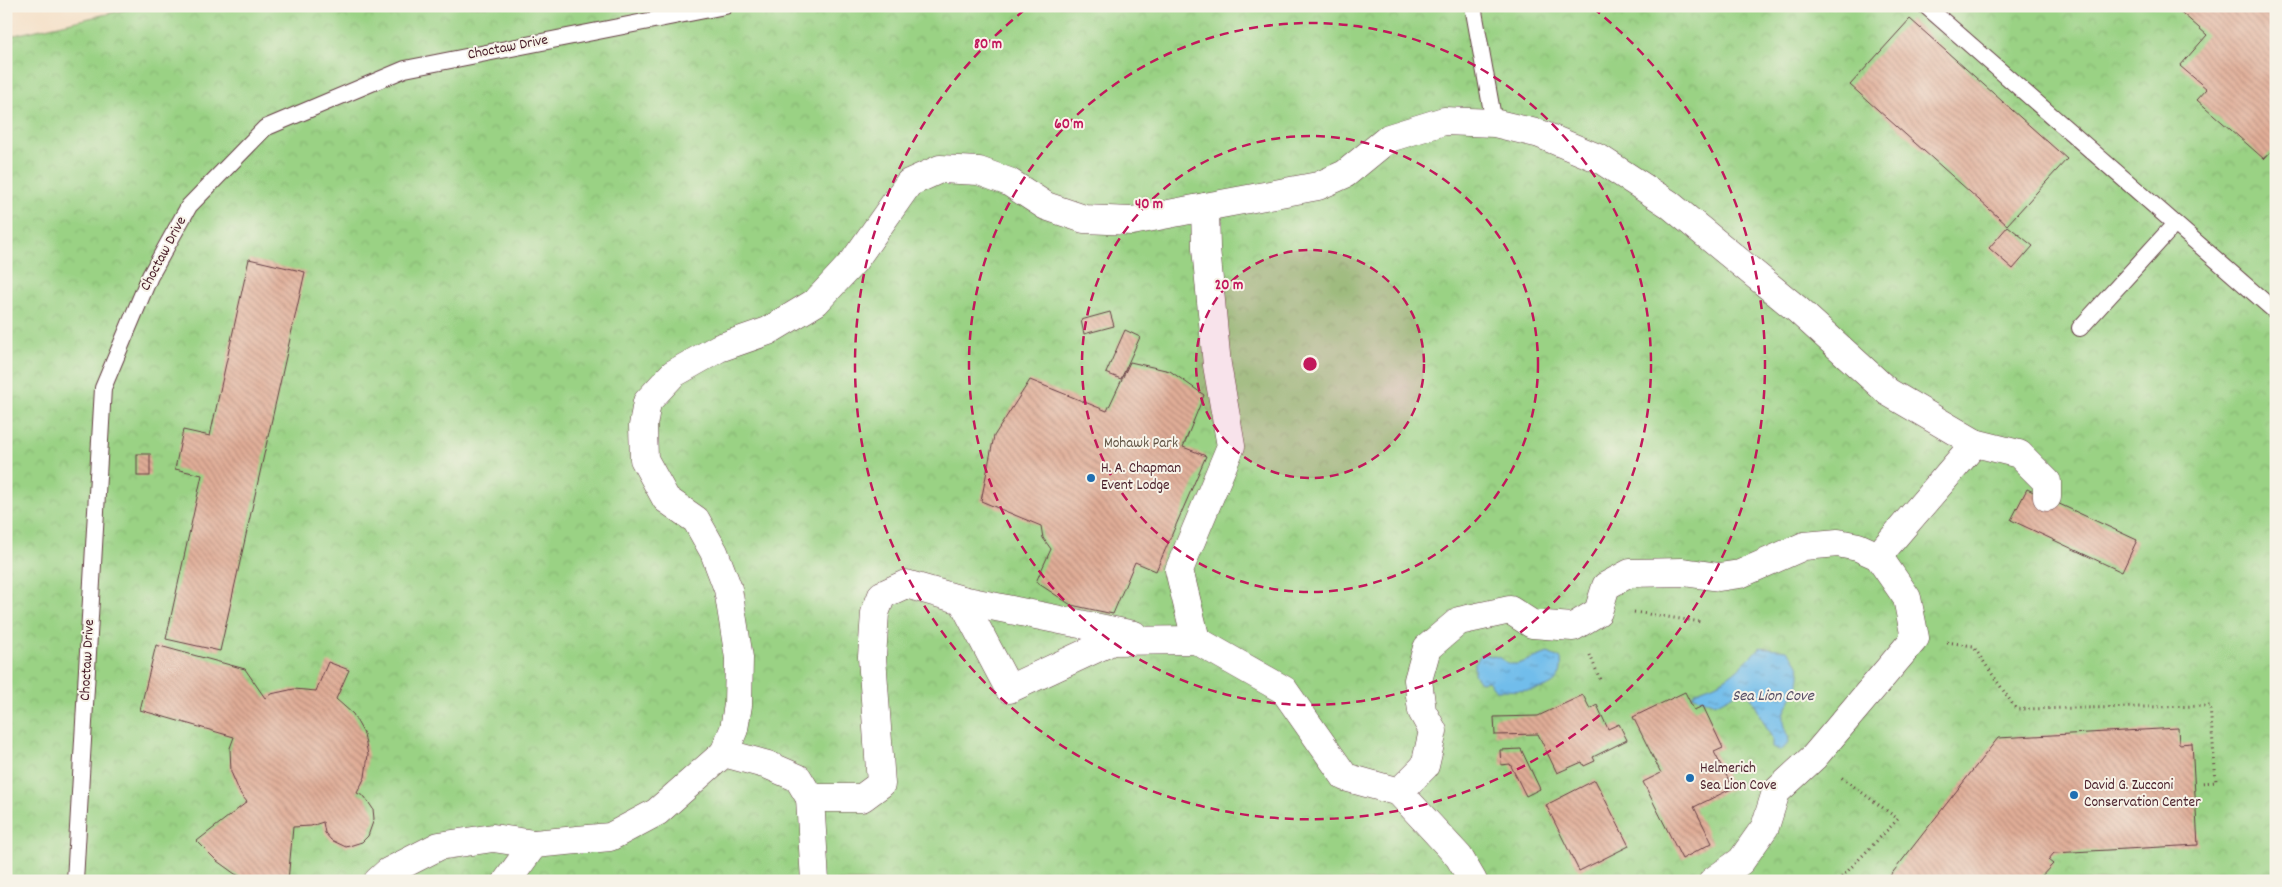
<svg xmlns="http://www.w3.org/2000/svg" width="2282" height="887" viewBox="0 0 2282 887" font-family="Dekko,sans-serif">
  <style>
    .park { fill: url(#park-crowns); stroke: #727858 }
    .water { fill: url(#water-ripples); stroke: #5e6e8b }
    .building { fill: url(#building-back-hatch) }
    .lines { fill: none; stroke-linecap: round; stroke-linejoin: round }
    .lane-casing { stroke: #643c43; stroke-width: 18 }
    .street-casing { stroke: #643c43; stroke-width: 29 }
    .path { stroke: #643c43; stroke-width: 3; stroke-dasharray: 1 4; stroke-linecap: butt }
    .lane { stroke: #fff; stroke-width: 16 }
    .street { stroke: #fff; stroke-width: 28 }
    .ring { fill: none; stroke: #c2185b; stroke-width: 2.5; stroke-dasharray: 9 6 }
    .poi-dot { fill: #1f6fb2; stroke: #f7f3e8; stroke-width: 2 }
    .labels { text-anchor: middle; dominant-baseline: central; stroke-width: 4; stroke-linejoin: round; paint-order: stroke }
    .street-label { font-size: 15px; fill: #4a1f2b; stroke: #f7f3e8 }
    .park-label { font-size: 15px; fill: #625546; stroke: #f7f3e8 }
    .poi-label { font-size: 15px; fill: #4a1f2b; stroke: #f7f3e8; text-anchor: start }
    .water-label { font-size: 16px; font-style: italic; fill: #564e65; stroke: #f7f3e8 }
    .centre { fill: #c2185b; stroke: #f7f3e8; stroke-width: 2.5 }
    .ring-label { font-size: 15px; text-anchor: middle; font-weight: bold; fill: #c2185b; stroke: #f7f3e8; stroke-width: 4; stroke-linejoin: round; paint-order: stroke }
  </style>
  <defs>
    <pattern id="park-crowns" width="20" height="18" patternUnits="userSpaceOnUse" patternTransform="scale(1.25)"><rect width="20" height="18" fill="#9ad284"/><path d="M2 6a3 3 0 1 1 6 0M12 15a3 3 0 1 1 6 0" fill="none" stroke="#86b472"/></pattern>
    <pattern id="water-ripples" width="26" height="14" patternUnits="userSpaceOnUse" patternTransform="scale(1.25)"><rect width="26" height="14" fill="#71bdeb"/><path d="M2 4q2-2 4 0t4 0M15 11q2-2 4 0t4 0" fill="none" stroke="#5f99bf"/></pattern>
    <pattern id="building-back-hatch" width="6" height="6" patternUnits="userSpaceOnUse" patternTransform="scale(1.25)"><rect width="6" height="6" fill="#e0ad97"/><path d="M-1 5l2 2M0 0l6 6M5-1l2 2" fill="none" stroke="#b88c7b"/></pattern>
  </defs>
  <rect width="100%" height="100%" fill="#f7f3e8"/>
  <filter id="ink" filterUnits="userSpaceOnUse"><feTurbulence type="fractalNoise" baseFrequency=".02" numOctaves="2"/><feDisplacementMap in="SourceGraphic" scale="10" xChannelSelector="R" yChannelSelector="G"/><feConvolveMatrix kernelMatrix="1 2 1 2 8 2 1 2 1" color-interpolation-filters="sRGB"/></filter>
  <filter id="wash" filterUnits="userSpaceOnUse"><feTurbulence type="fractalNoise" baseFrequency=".0096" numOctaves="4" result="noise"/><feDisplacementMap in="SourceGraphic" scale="20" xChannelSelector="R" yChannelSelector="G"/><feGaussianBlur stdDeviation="1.12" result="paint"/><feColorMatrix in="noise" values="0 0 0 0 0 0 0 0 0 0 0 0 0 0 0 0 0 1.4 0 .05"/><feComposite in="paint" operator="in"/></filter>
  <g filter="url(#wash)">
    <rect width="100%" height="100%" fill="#f5e1c9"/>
    <!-- park -->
    <path class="park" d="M142,6H2276V881H6V37Z"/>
    <!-- water -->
    <g class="water">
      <path d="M1760,647L1787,650C1806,671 1802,678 1790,702C1788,706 1784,712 1784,716C1782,732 1798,739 1780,751L1772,747V738L1749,693L1742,690L1715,704L1692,695C1700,688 1707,688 1717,683C1733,676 1747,660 1760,647Z"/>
      <path d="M1548,653L1561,659C1566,697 1522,690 1496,690L1488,681L1480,682L1474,674V664L1482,654L1498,657L1509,664H1518Z"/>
    </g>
    <g id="blocks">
      <!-- building -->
      <g class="building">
        <path d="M2174,6H2276V150L2274,148L2264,159L2197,100L2207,89L2180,66L2207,35Z"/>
        <path d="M1910,19L2067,159L2007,225L1850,85Z"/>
        <path d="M2008,226L2033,246L2013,269L1989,248Z"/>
        <path d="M249,259L305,272L220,651L166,639L202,475L175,469L183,430L210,436Z"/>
        <path d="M1110,312L1114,326L1084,334L1081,320Z"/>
        <path d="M1125,330L1140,337L1121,379L1106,373Z"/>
        <path d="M1130,362L1170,371L1204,395L1183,447L1206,456L1156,571L1135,562L1113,614L1071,605L1036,582L1051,549L1043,538L1041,526L981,501L994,436L1030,380L1107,411Z"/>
        <rect x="137" y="454" width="13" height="22"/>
        <path d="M2027,489L2137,540L2122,572L2011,520Z"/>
        <path d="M156,645L245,669L265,698L271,694L294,689L316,691L328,662L349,670L336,699L353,714L364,734L368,755L365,777L357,793L365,797L373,809L374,819L368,836L362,842L346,847L331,840L325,833L323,822L311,826L293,827L288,881H251L235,874L217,861L197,841L247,802L240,793L231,772L230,748L234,737L140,710Z"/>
        <path d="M1685,692L1694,710L1703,706L1723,748L1714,752L1733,788L1694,807L1712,843L1682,859L1643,782L1661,773L1633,717Z"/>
        <path d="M1583,695L1590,709L1597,705L1608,729L1619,724L1627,740L1593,757L1595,761L1584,766L1582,762L1557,773L1538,734L1495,735L1494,717L1538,716Z"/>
        <path d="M2178,728L2179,744L2192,743L2198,845L2054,853L2048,860L2053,864L2037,881H1886L1998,738Z"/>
        <path d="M1521,749L1540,789L1526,796L1510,764L1501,765L1500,750Z"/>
        <path d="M1595,780L1629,846L1579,871L1546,805Z"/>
      </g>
    </g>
  </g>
  <g filter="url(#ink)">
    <use href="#blocks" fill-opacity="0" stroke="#643c43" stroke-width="1"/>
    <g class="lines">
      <defs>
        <g id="lane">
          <path d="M1473,6L1494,123"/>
          <path d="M1926,6L2276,312"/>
          <path d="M2080,328L2175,224"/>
          <path d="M75,881L103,388L150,276L189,206L265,128L405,69L725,6"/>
        </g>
        <g id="street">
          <path d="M962,600L1134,635"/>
          <path d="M1196,640L1179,570L1231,446L1217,365L1206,248L1205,207L1318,186L1345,174L1389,138L1444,121L1494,123L1540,134L1600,159L1669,204L1798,310L1888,392L1975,443L2019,454L2047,482V497"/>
          <path d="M724,753L734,729L738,705L739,658L728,589L714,552L696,520L666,499L644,459L643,426L647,402L673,374L719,348L768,331L816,302L854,261L909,183L940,169L979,171L1009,182L1046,206L1084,219L1132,221L1205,207"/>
          <path d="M1399,792L1425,766L1433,731L1422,711L1418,680L1427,648L1459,621L1510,610L1532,624L1573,627L1598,612L1606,586L1630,573L1683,572L1719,577L1740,574L1804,546L1838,543L1858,547L1878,556"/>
          <path d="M810,798L815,881"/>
          <path d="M378,881L388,872L439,846L493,838L534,844L610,837L657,812L724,753L768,765L798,778L810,798H862L881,784L872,657L875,613L882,595L906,584L962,600L1009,689L1112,641L1196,640L1284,690L1345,777L1399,792L1459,857L1473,881"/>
          <path d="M507,881L534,844"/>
          <path d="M1713,881L1741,861L1765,827L1776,792L1814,757L1915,638L1907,598L1878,556L1975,443"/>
        </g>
      </defs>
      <!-- lane casing -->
      <use href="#lane" class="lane-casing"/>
      <!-- street casing -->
      <use href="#street" class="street-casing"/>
      <!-- path -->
      <g class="path">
        <path d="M1634,612L1701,622"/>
        <path d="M1947,642L1973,646L2016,709L2210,706L2216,782L2200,783"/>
        <path d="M1590,655L1601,682"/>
        <path d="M1838,881L1898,819L1841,777"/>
      </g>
      <!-- lane -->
      <use href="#lane" class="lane"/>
      <!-- street -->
      <use href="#street" class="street"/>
    </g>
  </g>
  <!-- distance rings -->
  <circle cx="1310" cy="364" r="114" fill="#c2185b" fill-opacity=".12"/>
  <g class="ring">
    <circle cx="1310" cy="364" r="114"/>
    <circle cx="1310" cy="364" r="228"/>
    <circle cx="1310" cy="364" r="341"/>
    <path d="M1593 8A455 455 0 1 1 1027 8"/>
  </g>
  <!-- markers -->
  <g class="poi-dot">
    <circle cx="1091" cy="478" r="5"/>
    <circle cx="1690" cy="778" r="5"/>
    <circle cx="2074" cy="795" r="5"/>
  </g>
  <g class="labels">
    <!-- street labels -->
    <g class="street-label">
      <text transform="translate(508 48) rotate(-11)">Choctaw Drive</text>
      <text transform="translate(164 254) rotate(-62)">Choctaw Drive</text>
      <text transform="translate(88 660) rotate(-87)">Choctaw Drive</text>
    </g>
    <!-- park labels -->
    <g class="park-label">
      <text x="1141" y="444">Mohawk Park</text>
    </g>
    <!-- poi labels -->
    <g class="poi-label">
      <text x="1101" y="469">H. A. Chapman<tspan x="1101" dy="17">Event Lodge</tspan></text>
      <text x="1700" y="769">Helmerich<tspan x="1700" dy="17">Sea Lion Cove</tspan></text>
      <text x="2084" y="786">David G. Zucconi<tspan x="2084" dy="17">Conservation Center</tspan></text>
    </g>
    <!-- water labels -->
    <g class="water-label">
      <text x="1773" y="696">Sea Lion Cove</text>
    </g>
  </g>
  <circle cx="1310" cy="364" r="8" class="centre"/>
  <g class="ring-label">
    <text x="988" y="48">80 m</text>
    <text x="1069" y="128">60 m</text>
    <text x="1149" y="208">40 m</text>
    <text x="1229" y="289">20 m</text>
  </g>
  <!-- margin -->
  <rect width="2282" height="887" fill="none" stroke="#f7f3e8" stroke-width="25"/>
</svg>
